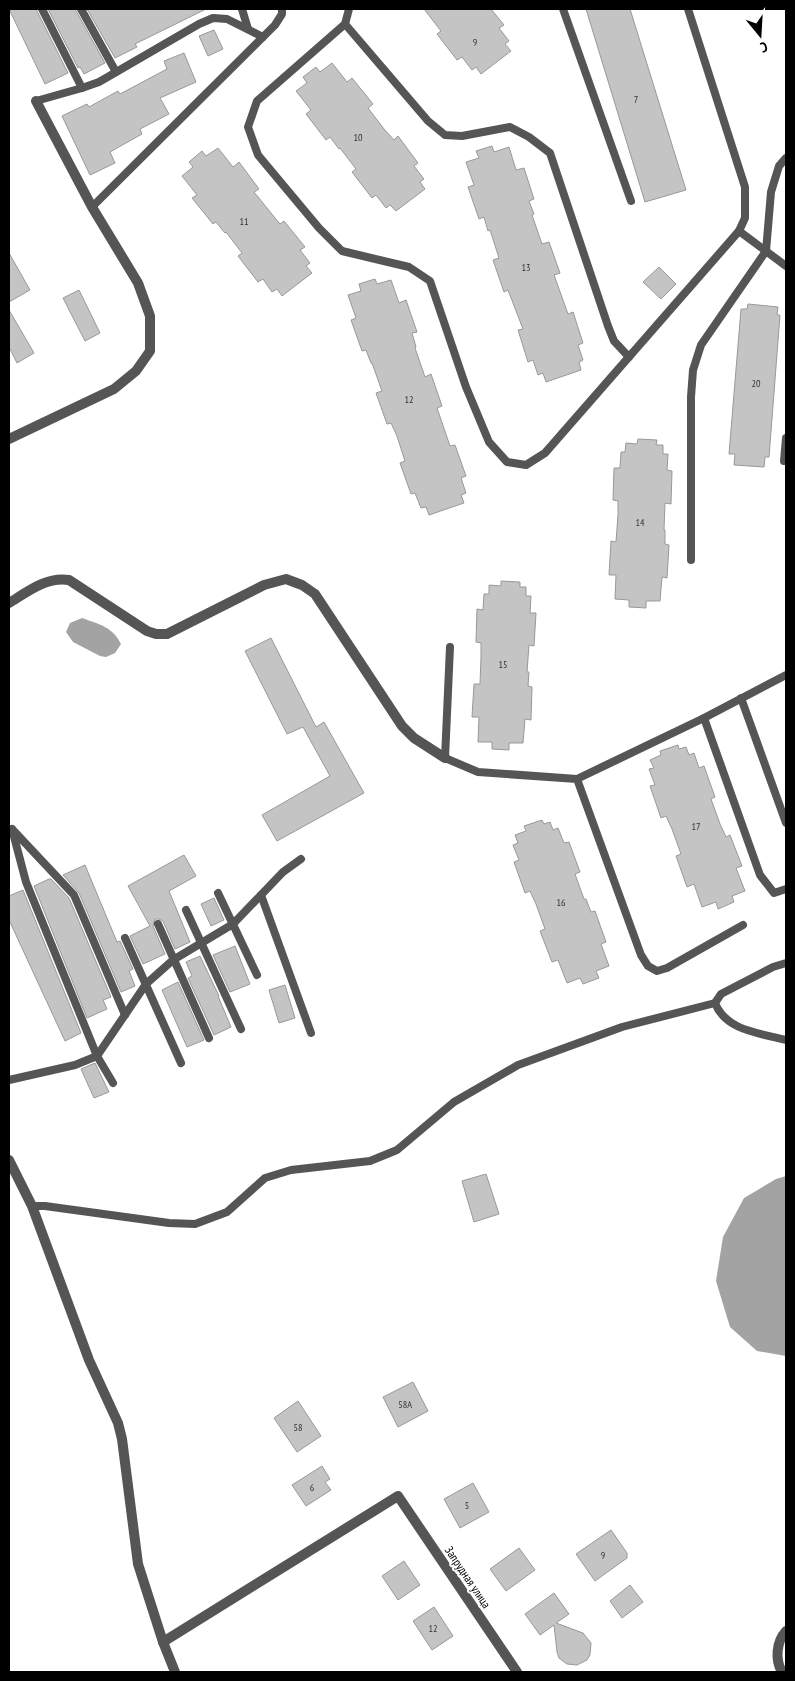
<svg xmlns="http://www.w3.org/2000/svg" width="795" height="1681" viewBox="0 0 795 1681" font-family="'PT Sans Narrow',sans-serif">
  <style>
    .water { fill: #a3a3a3 }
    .building { fill: #c4c4c4; stroke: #999 }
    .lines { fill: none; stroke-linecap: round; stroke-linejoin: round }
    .service { stroke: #555; stroke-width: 8 }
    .minor { stroke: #555; stroke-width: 10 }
    .labels { text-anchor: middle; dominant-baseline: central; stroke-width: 4; stroke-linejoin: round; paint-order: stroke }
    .number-label { font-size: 10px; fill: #313131 }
    .street-label { font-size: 12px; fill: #000; stroke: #fff }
  </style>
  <rect width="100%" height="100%" fill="#fff"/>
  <!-- water -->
  <g class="water">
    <path d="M82,618C99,624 113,627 121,644L115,653L106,657L100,656L73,642L66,632L70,623Z"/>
    <path d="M786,1176V1356L757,1351L730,1327L716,1281L723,1237L744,1198L776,1179Z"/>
  </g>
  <!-- building -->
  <g class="building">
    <path d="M9,9H36L68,73L45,84Z"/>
    <path d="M48,9H75L105,63L84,74L80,67L78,68Z"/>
    <path d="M87,9H206L135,44L137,47L115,58Z"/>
    <path d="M424,9H491L504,25L499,28L509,41L505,44L511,51L481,74L476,67L472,70L462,57L457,60L437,34L441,31Z"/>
    <path d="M586,9H630L686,190L645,202Z"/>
    <path d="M214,30L223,49L208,56L199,36Z"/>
    <path d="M184,53L196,82L160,98L169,114L140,129L142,134L110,152L115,163L90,175L62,116L87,104L89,107L118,91L120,94L167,69L164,61Z"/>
    <path d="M332,63L347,82L352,78L373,104L368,108L384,129L394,140L398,136L418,163L414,166L424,179L420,182L425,189L396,211L390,205L386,208L376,195L372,198L352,172L356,169L340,148L339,149L330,137L326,140L306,114L311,110L296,91L307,83L303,77L316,67L320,72Z"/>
    <path d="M492,146L494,152L509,147L516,170L524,168L534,199L529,201L534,214L532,215L542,244L549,242L560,273L554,275L563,300L568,314L573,312L583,343L578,345L583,360L579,362L581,370L546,382L543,373L538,375L533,360L528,362L518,330L523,329L508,290L504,292L493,260L499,258L490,230L488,231L484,217L479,219L468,187L474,185L466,162L479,158L476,151Z"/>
    <path d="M218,148L233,167L239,162L259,189L254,192L271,213L280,224L284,221L305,247L300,250L310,263L306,266L312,273L282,296L277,289L272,292L263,279L258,282L238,256L242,253L226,232L225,233L216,222L213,224L192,198L197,195L182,176L193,167L189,162L202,151L206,156Z"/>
    <path d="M9,253L30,290L9,302Z"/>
    <path d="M659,267L676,284L661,299L643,282Z"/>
    <path d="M375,279L377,284L391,280L399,303L406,300L417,332L412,333L416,347L415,348L425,377L431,374L442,406L437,408L450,446L455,445L466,476L461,478L466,493L461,495L464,503L429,515L426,507L421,508L415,493L411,494L400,463L405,461L397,436L391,423L387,424L376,393L382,391L372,363H371L366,350L362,351L351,320L356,318L348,295L361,291L359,284Z"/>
    <path d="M79,290L100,333L85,341L63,298Z"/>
    <path d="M748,304L778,307L777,315H780L769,457H765L764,467L734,465L735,454H729L741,309H747Z"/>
    <path d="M9,310L34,353L17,363L9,347Z"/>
    <path d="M638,439L657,440L656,445H663V454H668L667,470L672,471L671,504L665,503L664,530H665V544L669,545L667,578L662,577L660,601H646V608L629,607V600L615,599L616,575H609L611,541L616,542L618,515V501L613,500L614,468H620L621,452H625L626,443L637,444Z"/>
    <path d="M501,581L520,582V587H526V596H531L530,613H536L534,646L529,645L527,672H529L528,686L532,687L531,720L525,719L523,743H509V750L492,749V742H478L479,717H472L474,684H480L481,657V643L476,642L477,609L483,610L484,594H489V585L501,586Z"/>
    <path d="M271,638L316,727L324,722L364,793L277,841L262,815L330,776L303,727L287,734L245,651Z"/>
    <path d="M678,745L679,749L686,747L689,755L694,753L699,768L704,766L715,797L711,799L720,824L726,837L730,835L742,866L736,868L745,891L732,896L734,902L718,909L716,902L702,907L694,884L687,887L676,856L681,854L672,829L666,816L661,818L650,786L655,785L649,769L654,768L650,760L661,755L660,751Z"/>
    <path d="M542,820L544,824L550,822L553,830L558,828L564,843L569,842L580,872L575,874L584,899H586L591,912L595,911L606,942L601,944L609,966L596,971L599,978L583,984L580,978L567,983L558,960L552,962L540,931L545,929L536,904L530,891L525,893L514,862L519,860L513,845L518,843L515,835L526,831L524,826Z"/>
    <path d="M184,855L196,876L169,891L190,942L175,949L163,921L159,919H155L153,926L165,954L143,964L130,936L150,926L128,886Z"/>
    <path d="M85,865L117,942L120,941L133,969L129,971L135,986L121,992L79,893L63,875Z"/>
    <path d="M49,879H51L69,898L111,997L103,1000L107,1009L87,1018L34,886Z"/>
    <path d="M23,890L81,1033L65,1041L9,920V896Z"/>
    <path d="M214,898L224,920L211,926L201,904Z"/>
    <path d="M235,946L250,984L230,992L213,955Z"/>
    <path d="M200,956L219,996H218L231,1027L214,1035L188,978L192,976L186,962Z"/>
    <path d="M178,982L204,1040L187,1047L162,990Z"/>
    <path d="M285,985L295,1018L279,1023L269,990Z"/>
    <path d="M95,1063L109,1092L94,1098L81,1069Z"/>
    <path d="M486,1174L499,1214L474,1222L462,1181Z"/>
    <path d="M413,1382L428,1411L398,1427L383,1397Z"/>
    <path d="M298,1401L321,1436L297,1452L274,1418Z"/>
    <path d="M322,1466L330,1479L325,1482L331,1490L306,1506L292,1485Z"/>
    <path d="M473,1483L489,1512L460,1528L444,1499Z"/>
    <path d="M611,1530L627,1553V1558L595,1581L576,1554Z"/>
    <path d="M519,1548L535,1570L506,1591L490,1569Z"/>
    <path d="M404,1561L420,1585L398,1600L382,1576Z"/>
    <path d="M630,1585L643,1602L622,1618L610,1601Z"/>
    <path d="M554,1593L569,1614L556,1623L583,1633L591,1643L590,1655L587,1660L577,1665L567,1664L559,1658L557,1652L554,1625L540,1635L525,1614Z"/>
    <path d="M434,1607L453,1636L432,1650L413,1621Z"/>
  </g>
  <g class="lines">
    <!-- service -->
    <g class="service">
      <path d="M42,9L82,88"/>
      <path d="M81,9L116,72"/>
      <path d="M242,9L248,29"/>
      <path d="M349,9L345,24L257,101L248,127L258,155L319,228L342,251L409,267L430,281L466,387L489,442L507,462L526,465L545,453L739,231L745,218V187L688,9"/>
      <path d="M563,9L631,201"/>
      <path d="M345,24L428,121L445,135L462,136L510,127L529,137L550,153L608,326L614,341L629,357"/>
      <path d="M36,101L82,88L99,82L199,24L213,18L227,19L263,37"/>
      <path d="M92,207L275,25L282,14V9"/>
      <path d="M739,231L786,266"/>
      <path d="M784,461L786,438"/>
      <path d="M691,560V397L693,370L701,345L766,251L771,192L779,166L786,158"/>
      <path d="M450,647L445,758L478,772L577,779L641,955L648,966L657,971L667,968L743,925"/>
      <path d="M741,698L786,823"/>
      <path d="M704,718L760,875L774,893L786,889"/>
      <path d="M577,779L704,718L786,675"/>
      <path d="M12,829L26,882L97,1056L113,1083"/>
      <path d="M12,829L74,895L125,1015"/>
      <path d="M218,893L257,975"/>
      <path d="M261,895L311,1033"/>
      <path d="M186,910L241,1029"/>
      <path d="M158,924L209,1038"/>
      <path d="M125,938L181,1063"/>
      <path d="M786,963L773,967L721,994L715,1003C726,1031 760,1033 786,1040"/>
      <path d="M9,1080L75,1065L97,1056L146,984L173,960L233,924L283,872L301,859"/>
      <path d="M32,1206H45L169,1223L195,1224L227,1212L265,1178L291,1170L370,1161L397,1150L454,1102L518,1065L622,1027L715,1003"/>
    </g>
    <!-- minor -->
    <g class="minor">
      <path d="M9,439L114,389L136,371L150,351V316L138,283L92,207L36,101"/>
      <path d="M9,603C27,592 47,576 69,580L147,631L156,634H167L264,585L286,579L302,585L315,594L402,726L414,738L445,758"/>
      <path d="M9,1160L32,1206L89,1360L118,1423L122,1439L138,1564L163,1642L175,1672"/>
      <path d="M163,1642L398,1496L517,1672"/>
      <path d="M782,1672C775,1660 776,1642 786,1631"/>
    </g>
  </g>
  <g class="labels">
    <!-- number labels -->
    <g class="number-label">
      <text x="475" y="42">9</text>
      <text x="636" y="99">7</text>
      <text x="358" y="137">10</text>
      <text x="244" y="221">11</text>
      <text x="526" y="267">13</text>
      <text x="756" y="383">20</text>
      <text x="409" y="399">12</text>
      <text x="640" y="522">14</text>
      <text x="503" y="664">15</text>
      <text x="696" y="826">17</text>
      <text x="561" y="902">16</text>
      <text x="405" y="1404">58А</text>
      <text x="298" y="1427">58</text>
      <text x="312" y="1487">6</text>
      <text x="467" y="1505">5</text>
      <text x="603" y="1555">9</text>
      <text x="433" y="1628">12</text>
    </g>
    <!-- street labels -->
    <g class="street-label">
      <text transform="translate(468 1577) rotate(56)">Запрудная улица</text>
    </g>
  </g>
  <!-- border -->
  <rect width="795" height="1681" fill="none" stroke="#000000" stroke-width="20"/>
  <!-- north arrow -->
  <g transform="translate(760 35) rotate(162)" stroke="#ffffff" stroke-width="4" paint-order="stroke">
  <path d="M0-4L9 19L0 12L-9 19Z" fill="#000000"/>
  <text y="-8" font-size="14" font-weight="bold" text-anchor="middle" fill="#000000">С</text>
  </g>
</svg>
